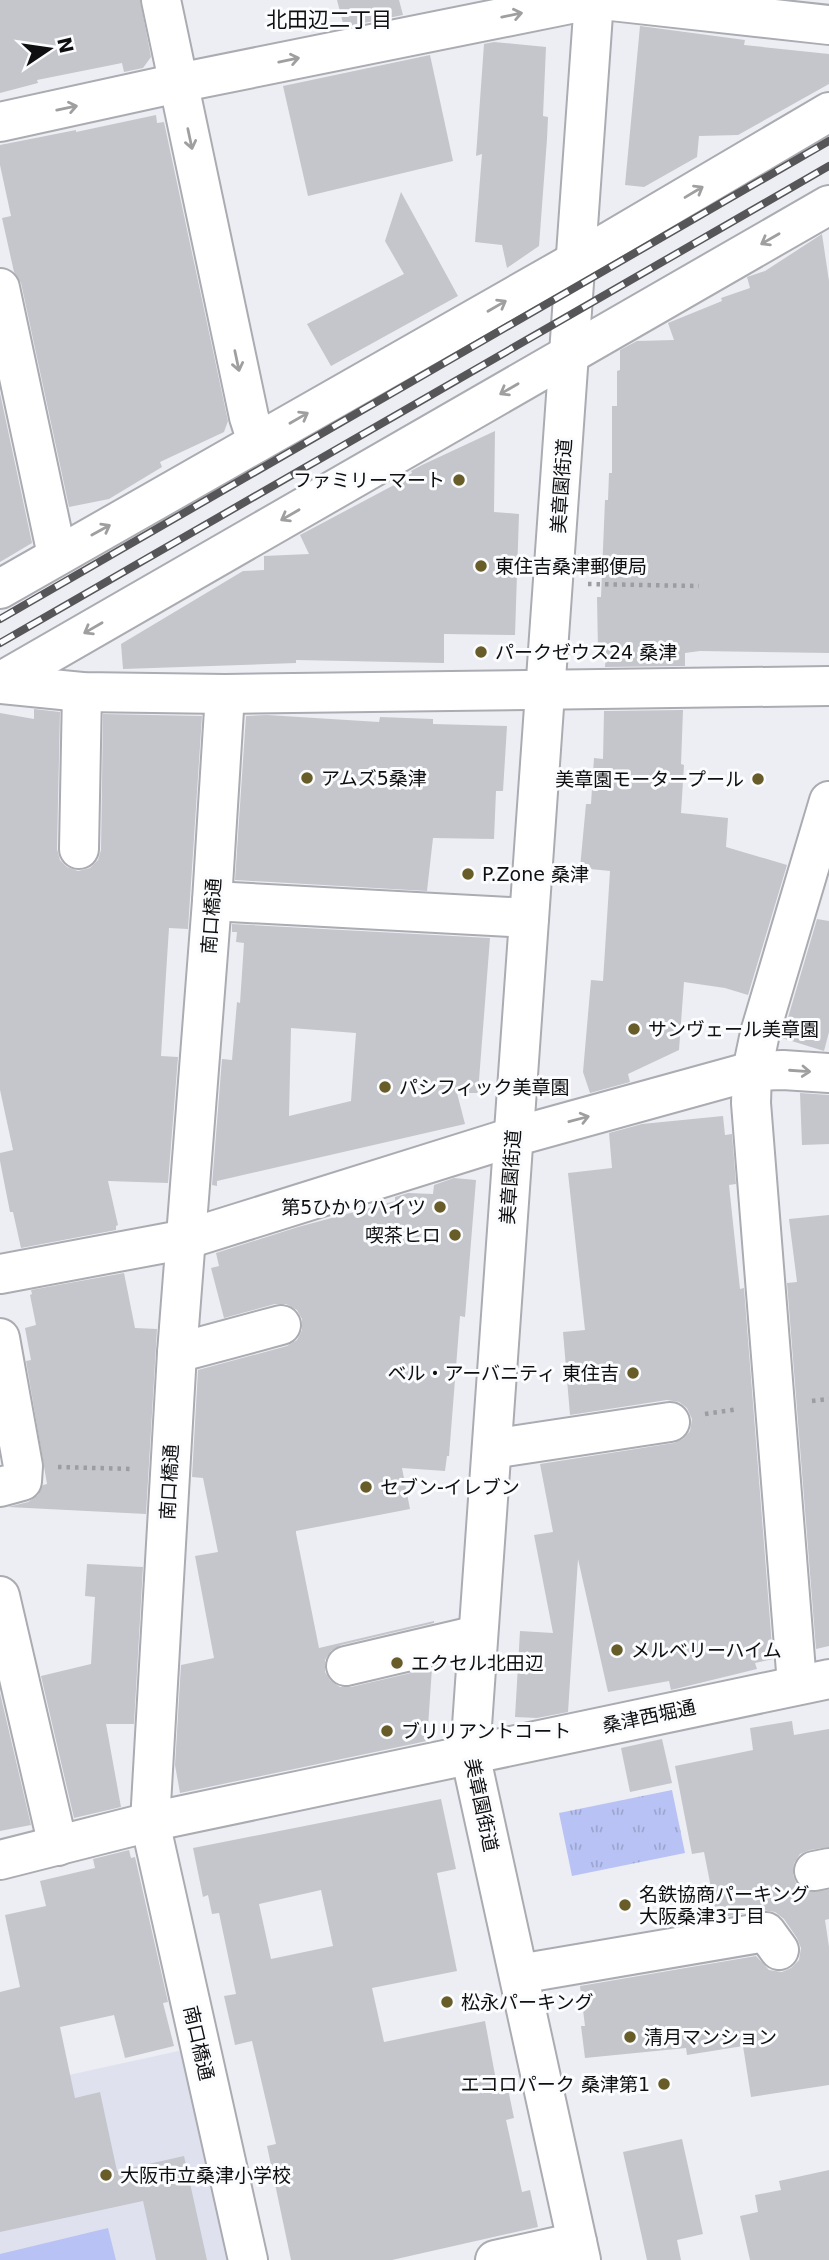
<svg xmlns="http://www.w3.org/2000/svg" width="829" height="2260" viewBox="0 0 829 2260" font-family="'DejaVu Sans','Noto Sans JP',sans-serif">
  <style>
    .built { fill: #dfe2ee }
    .grass { fill: url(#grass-tufts) }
    .pitch { fill: #b8c2f4 }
    .building { fill: #c4c6cb; fill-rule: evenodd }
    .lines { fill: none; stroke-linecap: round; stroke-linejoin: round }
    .minor-casing { stroke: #abacb2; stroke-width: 42 }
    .path { stroke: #9c9ca1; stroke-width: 4.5; stroke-dasharray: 3.5 5; stroke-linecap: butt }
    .minor { stroke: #fff; stroke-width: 38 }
    .rail-casing { stroke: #565659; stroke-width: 8 }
    .rail { stroke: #fbfcfe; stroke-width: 5; stroke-dasharray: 16; stroke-linecap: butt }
    .oneway { stroke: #9f9fa0 }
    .poi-dot { fill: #685c29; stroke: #fbfcfe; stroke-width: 2.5 }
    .labels { text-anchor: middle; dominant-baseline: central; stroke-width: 6; stroke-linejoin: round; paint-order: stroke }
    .poi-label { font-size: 19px; fill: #0f0f11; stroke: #fbfcfe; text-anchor: start }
    .street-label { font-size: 19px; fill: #0f0f11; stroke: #fbfcfe }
    .neighbourhood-label { font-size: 21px; fill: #0f0f11; stroke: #fbfcfe }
  </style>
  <defs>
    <pattern id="grass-tufts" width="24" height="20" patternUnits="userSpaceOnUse" patternTransform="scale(1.75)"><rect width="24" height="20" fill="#b8c2f4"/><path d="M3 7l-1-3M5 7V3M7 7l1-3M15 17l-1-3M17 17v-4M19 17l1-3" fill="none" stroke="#9da6d0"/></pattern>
  </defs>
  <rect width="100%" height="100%" fill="#edeef4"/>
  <!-- built -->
  <path class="built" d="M183,2050L231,2260H0V2090Z"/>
  <!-- grass -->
  <path class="grass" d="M672,1790L685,1853L572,1876L559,1813Z"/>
  <!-- pitch -->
  <path class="pitch" d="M108,2228L116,2260H0V2254Z"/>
  <!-- building -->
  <g class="building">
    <path d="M0,0H140L151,57L143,68L124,72L122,63L37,80L38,83L0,93Z"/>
    <path d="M337,0H399L403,15L344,27Z"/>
    <path d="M640,26L745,40L744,45L829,54V84L738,135L699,136L697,157L644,187L625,185Z"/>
    <path d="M494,42L546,47L543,116L548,117L547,139L539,246L507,268L502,245L475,242L482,154L476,156L484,44Z"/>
    <path d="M430,55L453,161L308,196L283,86Z"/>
    <path d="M156,115L157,123L164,122L228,421L224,432L160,462L162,467L109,499L69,507L21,283L14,272L2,218L11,216L0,165V145L76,130V132Z"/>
    <path d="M401,192L458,296L331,366L307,324L404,274L385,241Z"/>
    <path d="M822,234L829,281V653L700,651L685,653V666L605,667L606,651H598L597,597H601L605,500H608L609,473H612V406H617V371L620,370V350L637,341L674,340L668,323L722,301L721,298L750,288L747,277L765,271Z"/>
    <path d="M0,393L32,543L0,562Z"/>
    <path d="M495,431L494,512L519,514L515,635L444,634V663L296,660V663L123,669L121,644L243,571L264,570V556L309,554L300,535L394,485L393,483L412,473L411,471L422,465Z"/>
    <path d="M34,709L60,712L57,849L60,860L67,867L78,871L90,868L98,860L101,850L103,714L202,716L188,929L169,928L166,974L161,1056L178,1057L168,1183L108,1181L118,1225L116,1226V1230L21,1248L13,1212H10L0,1161V1153L13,1150L0,1090V713L34,719Z"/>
    <path d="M683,710L681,764L684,765L681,813L728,818L726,847L787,865L748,995L725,988L684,982L679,1050L628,1074L630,1082L590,1093L583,1072L591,980L603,981L610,871L580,868L586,804H591L594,758L603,759L604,711Z"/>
    <path d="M267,715L379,722L380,717L433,719V724L507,726L503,791H496L494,839L433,838L427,891L235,880L246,716Z"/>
    <path d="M817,919L829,921V1032L824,1051L782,1038Z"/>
    <path d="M232,924L490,938L478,1093H457L465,1124L217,1181V1186L212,1185L222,1059L232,1060L237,1002L240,1003L244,943L236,942L237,932H232ZM291,1028L356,1033L351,1101L289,1116Z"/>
    <path d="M800,1093L829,1095V1144L802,1145Z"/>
    <path d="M723,1116L725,1135L732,1134L736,1184L729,1185L740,1289L744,1288L773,1659L755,1663L757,1669L671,1690L669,1681L608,1692L578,1559L568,1712L537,1718L515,1717L520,1631L553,1633L534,1535L553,1532L540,1464L674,1443L683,1439L690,1431L692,1419L687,1408L679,1402L667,1400L570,1415L563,1332L585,1330L568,1173L612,1168L609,1133L642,1124Z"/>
    <path d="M454,1178L476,1180L465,1317L460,1316L449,1456H447L445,1471L402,1468L410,1509L296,1531V1533L319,1648L434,1621V1623L341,1645L331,1651L325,1660V1672L330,1680L340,1687H351L432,1668L427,1741L180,1793L175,1765L181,1665L214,1658L195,1556L218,1552L203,1478L192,1477L198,1370L287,1346L297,1340L302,1330V1319L297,1310L286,1304H275L224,1318L211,1268L219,1266L216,1253L298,1227L395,1201V1197L408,1193L433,1194L434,1185Z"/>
    <path d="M829,1215V1646L816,1649L787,1283L797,1282L789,1219Z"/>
    <path d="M124,1273L135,1328L157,1329L146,1514L8,1507L28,1502L38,1495L43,1485L47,1484L26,1361L31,1360L25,1328L36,1325L30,1295L32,1294L31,1290Z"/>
    <path d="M87,1564L143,1567L134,1724H106L121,1807L74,1818L41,1676L91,1664L95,1597L85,1596Z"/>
    <path d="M0,1693L31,1825L0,1831Z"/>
    <path d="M792,1721L794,1735L829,1729V1847L810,1850L800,1854L794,1863L793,1875L797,1885L806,1891L829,1890V1919L825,1920L829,1947V2085L751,2097L743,2046L687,2055L686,2048L585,2058L581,2026H585L580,1986L756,1956L769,1970L782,1972L791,1968L799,1960L801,1948L797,1938L784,1919L775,1912L762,1910L717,1918L704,1852L692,1854L675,1766L753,1750L750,1728Z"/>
    <path d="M662,1739L672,1783L630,1792L621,1748Z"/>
    <path d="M441,1799L456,1869L437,1873L457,1971L372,1988L384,2042L485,2021L498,2091L508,2089L514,2118L506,2120L522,2192L530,2190L538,2227L392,2260H291L267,2146L276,2144L252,2041L235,2045L224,1996L236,1994L219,1913L212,1914L208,1895L203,1897L193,1848ZM321,1890L333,1946L271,1959L259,1904Z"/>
    <path d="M129,1850L131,1858L135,1857L168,2002L163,2003L174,2046L125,2058L114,2015L60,2027L75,2098L100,2092L117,2171L184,2156L207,2260H156L143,2201L0,2232V1992L20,1987L5,1915L46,1906L40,1881L95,1868L93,1859Z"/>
    <path d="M682,2139L703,2234L677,2240L681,2260H647L623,2152Z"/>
    <path d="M829,2170V2260H750L740,2216L758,2212L755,2195L781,2190L779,2181Z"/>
  </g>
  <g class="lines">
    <defs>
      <g id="minor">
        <path d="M161,0L249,417L257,442"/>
        <path d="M602,0L829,25"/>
        <path d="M0,122L178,83L590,0"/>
        <path d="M0,288L57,555"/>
        <path d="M0,589L576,261L829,112"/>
        <path d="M0,682L829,205"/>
        <path d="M0,684L82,692L225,694L829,686"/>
        <path d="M225,694L212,901L177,1353L150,1822L248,2260"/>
        <path d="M79,849L82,692"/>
        <path d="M212,901L529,918"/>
        <path d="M0,1274L187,1239L513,1137L752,1071L783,1070L829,1073"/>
        <path d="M0,1338L23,1466L22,1481L0,1487"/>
        <path d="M177,1353L281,1325"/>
        <path d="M492,1449L670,1422"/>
        <path d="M0,1596L58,1846"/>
        <path d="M346,1666L478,1635"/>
        <path d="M797,1684L751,1103L752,1071L760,1033L829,801"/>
        <path d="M0,1860L150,1822L829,1679"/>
        <path d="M814,1871L829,1868"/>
        <path d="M519,1974L766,1932L779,1950"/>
        <path d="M495,2260L577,2242"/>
        <path d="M581,2260L470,1754L594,0"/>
      </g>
    </defs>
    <!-- minor casing -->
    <use href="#minor" class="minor-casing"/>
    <!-- path -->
    <g class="path">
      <path d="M588,584L699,586"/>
      <path d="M812,1401L829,1399"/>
      <path d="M705,1414L738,1409"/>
      <path d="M58,1467L134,1469"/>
    </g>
    <!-- minor -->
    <use href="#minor" class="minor"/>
    <defs>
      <g id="rail">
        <path d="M0,619L829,141"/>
        <path d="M0,643L829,166"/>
      </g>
    </defs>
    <!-- rail casing -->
    <use href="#rail" class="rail-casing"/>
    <!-- rail -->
    <use href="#rail" class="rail"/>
  </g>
  <!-- one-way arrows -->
  <defs><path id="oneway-shaft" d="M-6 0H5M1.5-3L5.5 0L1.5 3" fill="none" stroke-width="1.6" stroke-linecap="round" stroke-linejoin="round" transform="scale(1.75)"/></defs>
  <g class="oneway">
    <use href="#oneway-shaft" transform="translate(512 15) rotate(-12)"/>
    <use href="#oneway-shaft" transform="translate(289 60) rotate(-12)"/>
    <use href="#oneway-shaft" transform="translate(67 108) rotate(-12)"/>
    <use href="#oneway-shaft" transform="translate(190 139) rotate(78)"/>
    <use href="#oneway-shaft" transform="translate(694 192) rotate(-31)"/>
    <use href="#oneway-shaft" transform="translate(770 239) rotate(150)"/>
    <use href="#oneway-shaft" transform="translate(497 306) rotate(-30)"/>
    <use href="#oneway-shaft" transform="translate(237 361) rotate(78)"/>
    <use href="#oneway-shaft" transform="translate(509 389) rotate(150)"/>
    <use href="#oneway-shaft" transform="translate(299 418) rotate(-30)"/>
    <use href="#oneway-shaft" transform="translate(290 515) rotate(150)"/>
    <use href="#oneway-shaft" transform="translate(101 530) rotate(-29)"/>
    <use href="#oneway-shaft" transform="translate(93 628) rotate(150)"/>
    <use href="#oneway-shaft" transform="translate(800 1071) rotate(4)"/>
    <use href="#oneway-shaft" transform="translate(579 1119) rotate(-15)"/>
  </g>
  <!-- markers -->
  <g class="poi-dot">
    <circle cx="459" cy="480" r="7"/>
    <circle cx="481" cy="566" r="7"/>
    <circle cx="481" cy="652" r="7"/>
    <circle cx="307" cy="778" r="7"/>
    <circle cx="758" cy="779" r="7"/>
    <circle cx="468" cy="874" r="7"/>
    <circle cx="634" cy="1029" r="7"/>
    <circle cx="385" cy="1087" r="7"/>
    <circle cx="440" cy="1207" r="7"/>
    <circle cx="455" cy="1235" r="7"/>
    <circle cx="633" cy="1373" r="7"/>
    <circle cx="366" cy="1487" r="7"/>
    <circle cx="617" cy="1650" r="7"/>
    <circle cx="397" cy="1663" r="7"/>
    <circle cx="387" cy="1731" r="7"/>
    <circle cx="625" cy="1905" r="7"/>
    <circle cx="447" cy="2002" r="7"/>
    <circle cx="630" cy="2037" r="7"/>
    <circle cx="664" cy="2084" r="7"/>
    <circle cx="106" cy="2175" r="7"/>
  </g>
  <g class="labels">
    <!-- poi labels -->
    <g class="poi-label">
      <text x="445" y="480" text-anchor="end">ファミリーマート</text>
      <text x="495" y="566">東住吉桑津郵便局</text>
      <text x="495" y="652">パークゼウス24 桑津</text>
      <text x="321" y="778">アムズ5桑津</text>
      <text x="744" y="779" text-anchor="end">美章園モータープール</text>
      <text x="482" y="874">P.Zone 桑津</text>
      <text x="648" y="1029">サンヴェール美章園</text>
      <text x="399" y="1087">パシフィック美章園</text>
      <text x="426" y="1207" text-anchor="end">第5ひかりハイツ</text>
      <text x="441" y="1235" text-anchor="end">喫茶ヒロ</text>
      <text x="619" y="1373" text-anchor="end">ベル・アーバニティ 東住吉</text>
      <text x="380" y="1487">セブン-イレブン</text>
      <text x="631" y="1650">メルベリーハイム</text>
      <text x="411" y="1663">エクセル北田辺</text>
      <text x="401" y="1731">ブリリアントコート</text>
      <text x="639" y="1894">名鉄協商パーキング<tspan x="639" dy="22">大阪桑津3丁目</tspan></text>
      <text x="461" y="2002">松永パーキング</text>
      <text x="644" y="2037">清月マンション</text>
      <text x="650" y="2084" text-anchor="end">エコロパーク 桑津第1</text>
      <text x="120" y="2175">大阪市立桑津小学校</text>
    </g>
    <!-- street labels -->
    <g class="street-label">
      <text transform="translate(561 486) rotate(-86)">美章園街道</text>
      <text transform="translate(211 916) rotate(-86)">南口橋通</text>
      <text transform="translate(510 1177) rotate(-86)">美章園街道</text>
      <text transform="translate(169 1482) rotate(-87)">南口橋通</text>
      <text transform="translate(649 1716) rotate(-12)">桑津西堀通</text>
      <text transform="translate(482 1805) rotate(78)">美章園街道</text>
      <text transform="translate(199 2043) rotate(77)">南口橋通</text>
    </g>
    <!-- neighbourhood labels -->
    <g class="neighbourhood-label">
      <text x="329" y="20">北田辺二丁目</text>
    </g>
  </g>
  <!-- north arrow -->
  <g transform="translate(49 49) rotate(77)" stroke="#fbfcfe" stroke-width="5" paint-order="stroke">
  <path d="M0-5L12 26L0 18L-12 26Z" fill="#0f0f11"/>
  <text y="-10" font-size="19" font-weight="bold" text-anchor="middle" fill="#0f0f11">N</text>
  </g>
</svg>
